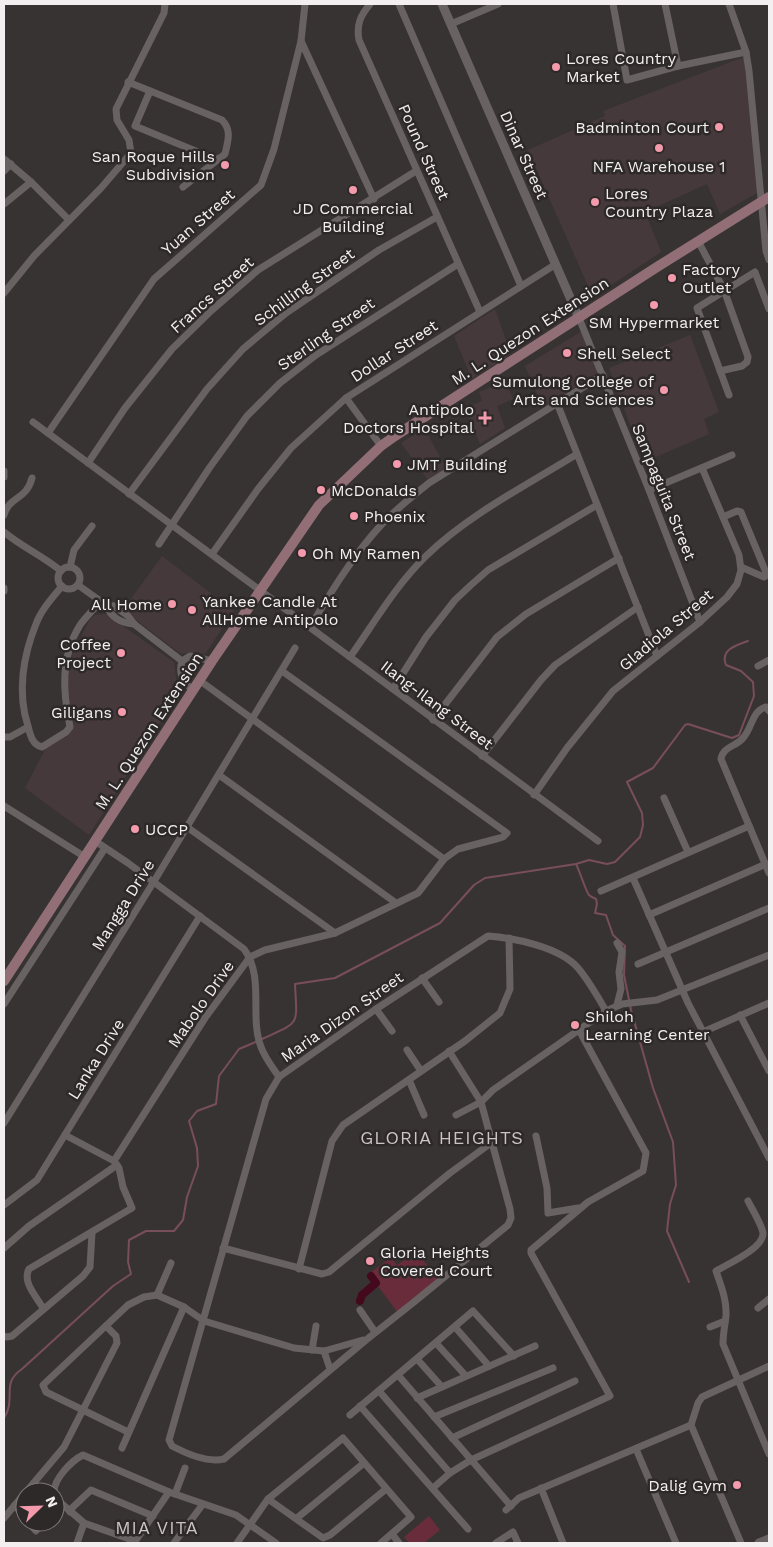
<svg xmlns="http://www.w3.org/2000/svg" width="773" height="1547" viewBox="0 0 773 1547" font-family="'Work Sans',sans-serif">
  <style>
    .built { fill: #46393c }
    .green { fill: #682c3b }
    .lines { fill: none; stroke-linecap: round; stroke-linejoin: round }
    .stream { stroke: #784e5c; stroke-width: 2 }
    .canal { stroke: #44091c; stroke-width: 8 }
    .minor { stroke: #686263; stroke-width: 7 }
    .tertiary { stroke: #686263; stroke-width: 9 }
    .secondary { stroke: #926f76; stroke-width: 10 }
    .poi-dot { fill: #f39aac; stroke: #2e2929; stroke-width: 2 }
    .labels { text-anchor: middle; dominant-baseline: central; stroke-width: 5; stroke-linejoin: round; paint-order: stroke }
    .poi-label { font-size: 16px; fill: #f3eff0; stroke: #2e2929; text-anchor: start }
    .street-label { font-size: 16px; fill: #f3eff0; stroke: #2e2929 }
    .neighbourhood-label { font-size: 18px; letter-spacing: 1px; fill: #cbc4c5; stroke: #2e2929 }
  </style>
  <rect width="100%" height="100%" fill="#383333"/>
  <!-- built -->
  <g class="built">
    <path d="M744,57L759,192L720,214L707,184L645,212L661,252L593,297L528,150L605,116L603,111Z"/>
    <path d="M495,309L511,354L472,379L454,336Z"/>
    <path d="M582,331L599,372L543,408L525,366Z"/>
    <path d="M690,335L719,412L704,419L709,434L644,462L609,368Z"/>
    <path d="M505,381L513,399L497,406L505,428L480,444L465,408L482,401L479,392Z"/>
    <path d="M424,428L446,468L428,480L401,443Z"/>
    <path d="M162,556L234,611L205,654L194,652L181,654L123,610Z"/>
    <path d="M106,614L174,662L176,678L182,688L89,835L25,788L46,748L67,735L65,693L67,672L72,655L89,621L95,615Z"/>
  </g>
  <!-- green -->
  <g class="green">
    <path d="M417,1251L438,1281L398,1313L369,1274L391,1257L397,1265Z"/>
    <path d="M429,1516L440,1530L424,1543H409L404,1537Z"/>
  </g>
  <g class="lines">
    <!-- stream -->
    <g class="stream">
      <path d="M576,864C579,869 586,892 589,895C591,897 594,898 596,899L597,904L595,913L606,915L613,935L625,946L624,975L631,1010L653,1088L673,1142L676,1185L670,1204L667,1231L689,1282"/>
      <path d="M262,1039C301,1021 297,1027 295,984L335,978L440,923L474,885L485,878L576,864L589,860L607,864L615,862L640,837L643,825L642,813L627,782L653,768L685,725L688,724L732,738L739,735L754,696L753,682L741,671L726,665C720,650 736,645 748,641"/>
      <path d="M4,1418C17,1398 0,1384 22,1369L113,1286L131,1274L128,1262L129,1240L146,1231H174L183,1220L187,1197L198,1166L197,1148L189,1121L197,1111L216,1104L219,1076L239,1049L258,1041"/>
    </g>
    <!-- canal -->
    <path class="canal" d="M360,1301L362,1295L376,1283L371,1276"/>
    <!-- minor -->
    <g class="minor">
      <path d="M370,4C361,15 356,24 359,40L480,312"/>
      <path d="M399,4L521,286"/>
      <path d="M613,4L627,80L678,66L746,52"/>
      <path d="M665,4L678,66"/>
      <path d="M729,4L746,52L749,71L766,251L769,260"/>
      <path d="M451,24L498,4"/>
      <path d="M301,41L374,199"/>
      <path d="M128,82L222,120C232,130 228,141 225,154L183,187"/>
      <path d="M150,91L135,126L215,159L221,158"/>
      <path d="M4,159L31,182"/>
      <path d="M4,171L11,164"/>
      <path d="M4,204L31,182L69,220"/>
      <path d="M698,241L724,290L748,357L747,362L742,366L720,371"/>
      <path d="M4,293L34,256L101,188L131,153L129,140L117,120L116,109L164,13L165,4"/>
      <path d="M579,318L649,490L700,622"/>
      <path d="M729,395L697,308L755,272L769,309"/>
      <path d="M346,398L381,446"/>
      <path d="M557,403L657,656"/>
      <path d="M33,422L598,841"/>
      <path d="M48,433L154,279L261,185L274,149L301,41L305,4"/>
      <path d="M88,463L125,408L172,349L212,310L258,270L416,171"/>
      <path d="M4,471V477"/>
      <path d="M649,490L732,455"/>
      <path d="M129,494L207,389L243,349L286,313L379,250L437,217"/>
      <path d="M4,515C10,495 26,501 32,478"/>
      <path d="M723,517L737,511L741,512L767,575L764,577L741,567"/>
      <path d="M4,532C22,547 43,556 61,571"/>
      <path d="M159,544L210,467L247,416L280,383L316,355L458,264"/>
      <path d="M212,554L258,489L291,448L346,398L556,264"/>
      <path d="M70,567L74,550L92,526"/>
      <circle cx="69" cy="578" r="11"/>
      <path d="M78,585L106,605L114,606L128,616L134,624L182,661"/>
      <path d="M62,586C52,598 41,610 36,624C23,656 17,693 28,726C30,734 32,745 42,747L66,732L70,727C63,693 60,657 80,625C86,617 94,609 100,602"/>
      <path d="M4,588V591"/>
      <path d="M106,605C111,618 121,623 134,624"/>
      <path d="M310,627C331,592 354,554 382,524C396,509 413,496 429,483L603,375"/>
      <path d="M350,657C374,623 396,585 426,556C468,515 527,485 577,454"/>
      <path d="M758,666L769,660"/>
      <path d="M199,680L444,859"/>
      <path d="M393,689L426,637L455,600L471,585L488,570L597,505"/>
      <path d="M193,690C183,682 178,674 182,661L190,656L212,661"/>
      <path d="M769,711L766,707C752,710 752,729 743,738C736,747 723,746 721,759L769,873"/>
      <path d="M433,720L497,637L526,614L619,558"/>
      <path d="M4,737H10L28,727"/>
      <path d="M482,756L541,680L555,665L638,607"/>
      <path d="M219,775L396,903"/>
      <path d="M534,795L567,748L613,691L700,622L727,597L737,584L741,570L739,555L702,468"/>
      <path d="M664,798L688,852"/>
      <path d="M4,806L85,857"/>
      <path d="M187,827L335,933"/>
      <path d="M95,841L128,863L244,949C265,978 249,1016 261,1047C265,1058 273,1068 279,1077"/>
      <path d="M633,878L688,1003L769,1158"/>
      <path d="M601,891L749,826"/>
      <path d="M649,915L766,864"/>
      <path d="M617,943L622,952L619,972L621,989L617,1005"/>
      <path d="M638,964L769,908"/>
      <path d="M422,978L439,1002"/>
      <path d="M4,1004L105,848"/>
      <path d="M376,1009L392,1031"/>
      <path d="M740,1015L769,1071"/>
      <path d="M703,1032L769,1003"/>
      <path d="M407,1050L421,1071"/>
      <path d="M449,1051L481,1102L510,1209L511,1218L508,1225L414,1302L366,1340L224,1459C207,1463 187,1454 172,1446L169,1440L266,1099L279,1077L376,1009L488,936C514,938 560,947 578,968C589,981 598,997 606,1011"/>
      <path d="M409,1080L424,1115"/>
      <path d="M456,1115L481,1102L493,1090L606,1011L622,1004L657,1000L769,955"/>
      <path d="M4,1123L153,883L295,648"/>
      <path d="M536,1136L547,1188L548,1213L578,1208"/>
      <path d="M114,1161L205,1018L250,957L265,950L335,933L418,893L444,859L458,849L496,839L503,837L507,833L282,671"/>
      <path d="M748,1201C752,1209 762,1225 763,1233C764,1248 728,1264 716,1271C721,1286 727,1300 726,1316C725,1325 723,1334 723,1344L769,1454"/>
      <path d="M4,1205L37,1180L200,916"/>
      <path d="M4,1248L29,1226L117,1165"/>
      <path d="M223,1248L322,1274L329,1272L450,1173L491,1143"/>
      <path d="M299,1269L332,1141L343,1125L465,1041L500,1013L510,989L509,938"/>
      <path d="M157,1295L171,1263"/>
      <path d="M43,1308C36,1296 22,1282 29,1269L132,1208L123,1187L119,1168L114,1161L65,1135"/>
      <path d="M758,1308L769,1299"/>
      <path d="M360,1310L375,1332"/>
      <path d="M455,1327L489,1366"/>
      <path d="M710,1327L725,1321"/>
      <path d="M4,1336L7,1337L12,1336L83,1276L90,1267L92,1233"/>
      <path d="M436,1343L466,1376"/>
      <path d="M312,1350L316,1326"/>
      <path d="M324,1351L330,1369"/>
      <path d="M417,1359L442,1387"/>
      <path d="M398,1375L511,1506"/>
      <path d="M379,1391L450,1473"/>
      <path d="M417,1398L535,1346"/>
      <path d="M360,1406L468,1529"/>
      <path d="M350,1415L473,1311L514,1356"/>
      <path d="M434,1417L553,1368"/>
      <path d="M691,1425L741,1543"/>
      <path d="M128,1432L46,1392L43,1385L128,1305L144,1297L157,1295L184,1307L204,1321L294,1348L324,1351L363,1340"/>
      <path d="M452,1438L575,1381"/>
      <path d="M122,1448L184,1307"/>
      <path d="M636,1449L676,1543"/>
      <path d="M433,1488L450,1473L471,1460L610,1396L531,1253V1250L588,1202L643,1171L646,1153L579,1030"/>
      <path d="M541,1488L563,1543"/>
      <path d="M26,1492L64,1447L117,1343L116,1336L106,1326"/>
      <path d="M54,1492C54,1479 71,1461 83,1455L169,1492L236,1515L276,1543"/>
      <path d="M175,1494L185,1468"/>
      <path d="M55,1498L84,1523L135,1541"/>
      <path d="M268,1499L323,1538L330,1535L386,1489"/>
      <path d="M15,1505L25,1518"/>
      <path d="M506,1510L519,1498L691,1425L698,1403L702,1397L769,1366"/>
      <path d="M70,1512L73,1507L91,1490L153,1516"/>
      <path d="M4,1518L25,1493"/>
      <path d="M297,1518L364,1463"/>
      <path d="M28,1522L36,1531"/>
      <path d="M392,1534L399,1543"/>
      <path d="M77,1543L84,1523"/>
      <path d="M134,1543L169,1492"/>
      <path d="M174,1543L203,1504"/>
      <path d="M237,1543L268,1499L343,1438L411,1517L381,1543"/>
      <path d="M496,1543L513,1532L518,1543"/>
    </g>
    <!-- tertiary -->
    <g class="tertiary">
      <path d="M442,4L579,318"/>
      <path d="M759,1543L769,1539"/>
    </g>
    <!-- secondary -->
    <path class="secondary" d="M4,981L212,661L319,505L381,446L395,436L657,267L769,197"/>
  </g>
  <!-- markers -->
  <g class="poi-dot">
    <circle cx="556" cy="67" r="5"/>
    <circle cx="719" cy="127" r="5"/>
    <circle cx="659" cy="148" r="5"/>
    <circle cx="225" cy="165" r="5"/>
    <circle cx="353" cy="190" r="5"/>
    <circle cx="595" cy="202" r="5"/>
    <circle cx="672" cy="278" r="5"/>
    <circle cx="654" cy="305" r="5"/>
    <circle cx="567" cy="353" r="5"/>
    <circle cx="664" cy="390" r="5"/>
    <path d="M482.5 410.5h5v5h5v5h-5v5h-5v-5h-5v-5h5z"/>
    <circle cx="397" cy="464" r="5"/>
    <circle cx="321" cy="490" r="5"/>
    <circle cx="354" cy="516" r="5"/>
    <circle cx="302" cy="553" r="5"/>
    <circle cx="172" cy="604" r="5"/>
    <circle cx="192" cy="610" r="5"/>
    <circle cx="121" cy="653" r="5"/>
    <circle cx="122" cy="712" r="5"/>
    <circle cx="135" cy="829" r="5"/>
    <circle cx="575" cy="1025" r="5"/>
    <circle cx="370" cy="1261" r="5"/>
    <circle cx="737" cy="1485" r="5"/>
  </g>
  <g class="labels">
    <!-- poi labels -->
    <g class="poi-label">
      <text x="566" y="58">Lores Country<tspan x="566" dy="18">Market</tspan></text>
      <text x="709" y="127" text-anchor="end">Badminton Court</text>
      <text x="215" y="156" text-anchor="end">San Roque Hills<tspan x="215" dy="18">Subdivision</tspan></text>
      <text x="659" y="166" text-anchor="middle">NFA Warehouse 1</text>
      <text x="605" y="193">Lores<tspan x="605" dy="18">Country Plaza</tspan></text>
      <text x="353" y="208" text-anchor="middle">JD Commercial<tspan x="353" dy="18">Building</tspan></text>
      <text x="682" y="269">Factory<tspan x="682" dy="18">Outlet</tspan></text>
      <text x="654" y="322" text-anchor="middle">SM Hypermarket</text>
      <text x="577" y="353">Shell Select</text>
      <text x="654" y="381" text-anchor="end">Sumulong College of<tspan x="654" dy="18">Arts and Sciences</tspan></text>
      <text x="474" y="409" text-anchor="end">Antipolo<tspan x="474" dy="18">Doctors Hospital</tspan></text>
      <text x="407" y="464">JMT Building</text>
      <text x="331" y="490">McDonalds</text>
      <text x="364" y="516">Phoenix</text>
      <text x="312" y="553">Oh My Ramen</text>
      <text x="202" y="601">Yankee Candle At<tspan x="202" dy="18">AllHome Antipolo</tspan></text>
      <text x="162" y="604" text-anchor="end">All Home</text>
      <text x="111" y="644" text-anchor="end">Coffee<tspan x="111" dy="18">Project</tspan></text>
      <text x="112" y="712" text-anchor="end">Giligans</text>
      <text x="145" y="829">UCCP</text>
      <text x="585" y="1016">Shiloh<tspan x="585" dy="18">Learning Center</tspan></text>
      <text x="380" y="1252">Gloria Heights<tspan x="380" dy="18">Covered Court</tspan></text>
      <text x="727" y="1485" text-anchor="end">Dalig Gym</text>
    </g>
    <!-- street labels -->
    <g class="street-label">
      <text transform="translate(424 152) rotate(66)">Pound Street</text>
      <text transform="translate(524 155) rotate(66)">Dinar Street</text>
      <text transform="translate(198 222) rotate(-41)">Yuan Street</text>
      <text transform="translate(304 287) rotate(-36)">Schilling Street</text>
      <text transform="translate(212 295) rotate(-42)">Francs Street</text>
      <text transform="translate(530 331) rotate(-33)">M. L. Quezon Extension</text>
      <text transform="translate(326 334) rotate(-35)">Sterling Street</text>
      <text transform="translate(394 351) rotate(-33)">Dollar Street</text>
      <text transform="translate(664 492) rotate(68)">Sampaguita Street</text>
      <text transform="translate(666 630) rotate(-40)">Gladiola Street</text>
      <text transform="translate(437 705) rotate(37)">Ilang-Ilang Street</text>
      <text transform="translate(149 731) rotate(-57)">M. L. Quezon Extension</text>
      <text transform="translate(123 905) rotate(-58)">Mangga Drive</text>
      <text transform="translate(201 1004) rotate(-55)">Mabolo Drive</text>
      <text transform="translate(342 1017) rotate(-35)">Maria Dizon Street</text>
      <text transform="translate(96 1059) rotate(-58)">Lanka Drive</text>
    </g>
    <!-- neighbourhood labels -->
    <g class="neighbourhood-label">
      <text x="442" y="1137">GLORIA HEIGHTS</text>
      <text x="157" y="1527">MIA VITA</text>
    </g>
  </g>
  <!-- border -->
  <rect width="773" height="1547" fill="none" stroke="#f3eff0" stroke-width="10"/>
  <!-- north arrow -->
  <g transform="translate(40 1507) rotate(67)"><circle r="24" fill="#2e2929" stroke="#7d7879"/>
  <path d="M0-4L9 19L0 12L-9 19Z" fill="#f39aac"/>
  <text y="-8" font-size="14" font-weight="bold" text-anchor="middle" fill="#f3eff0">N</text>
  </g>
</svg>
